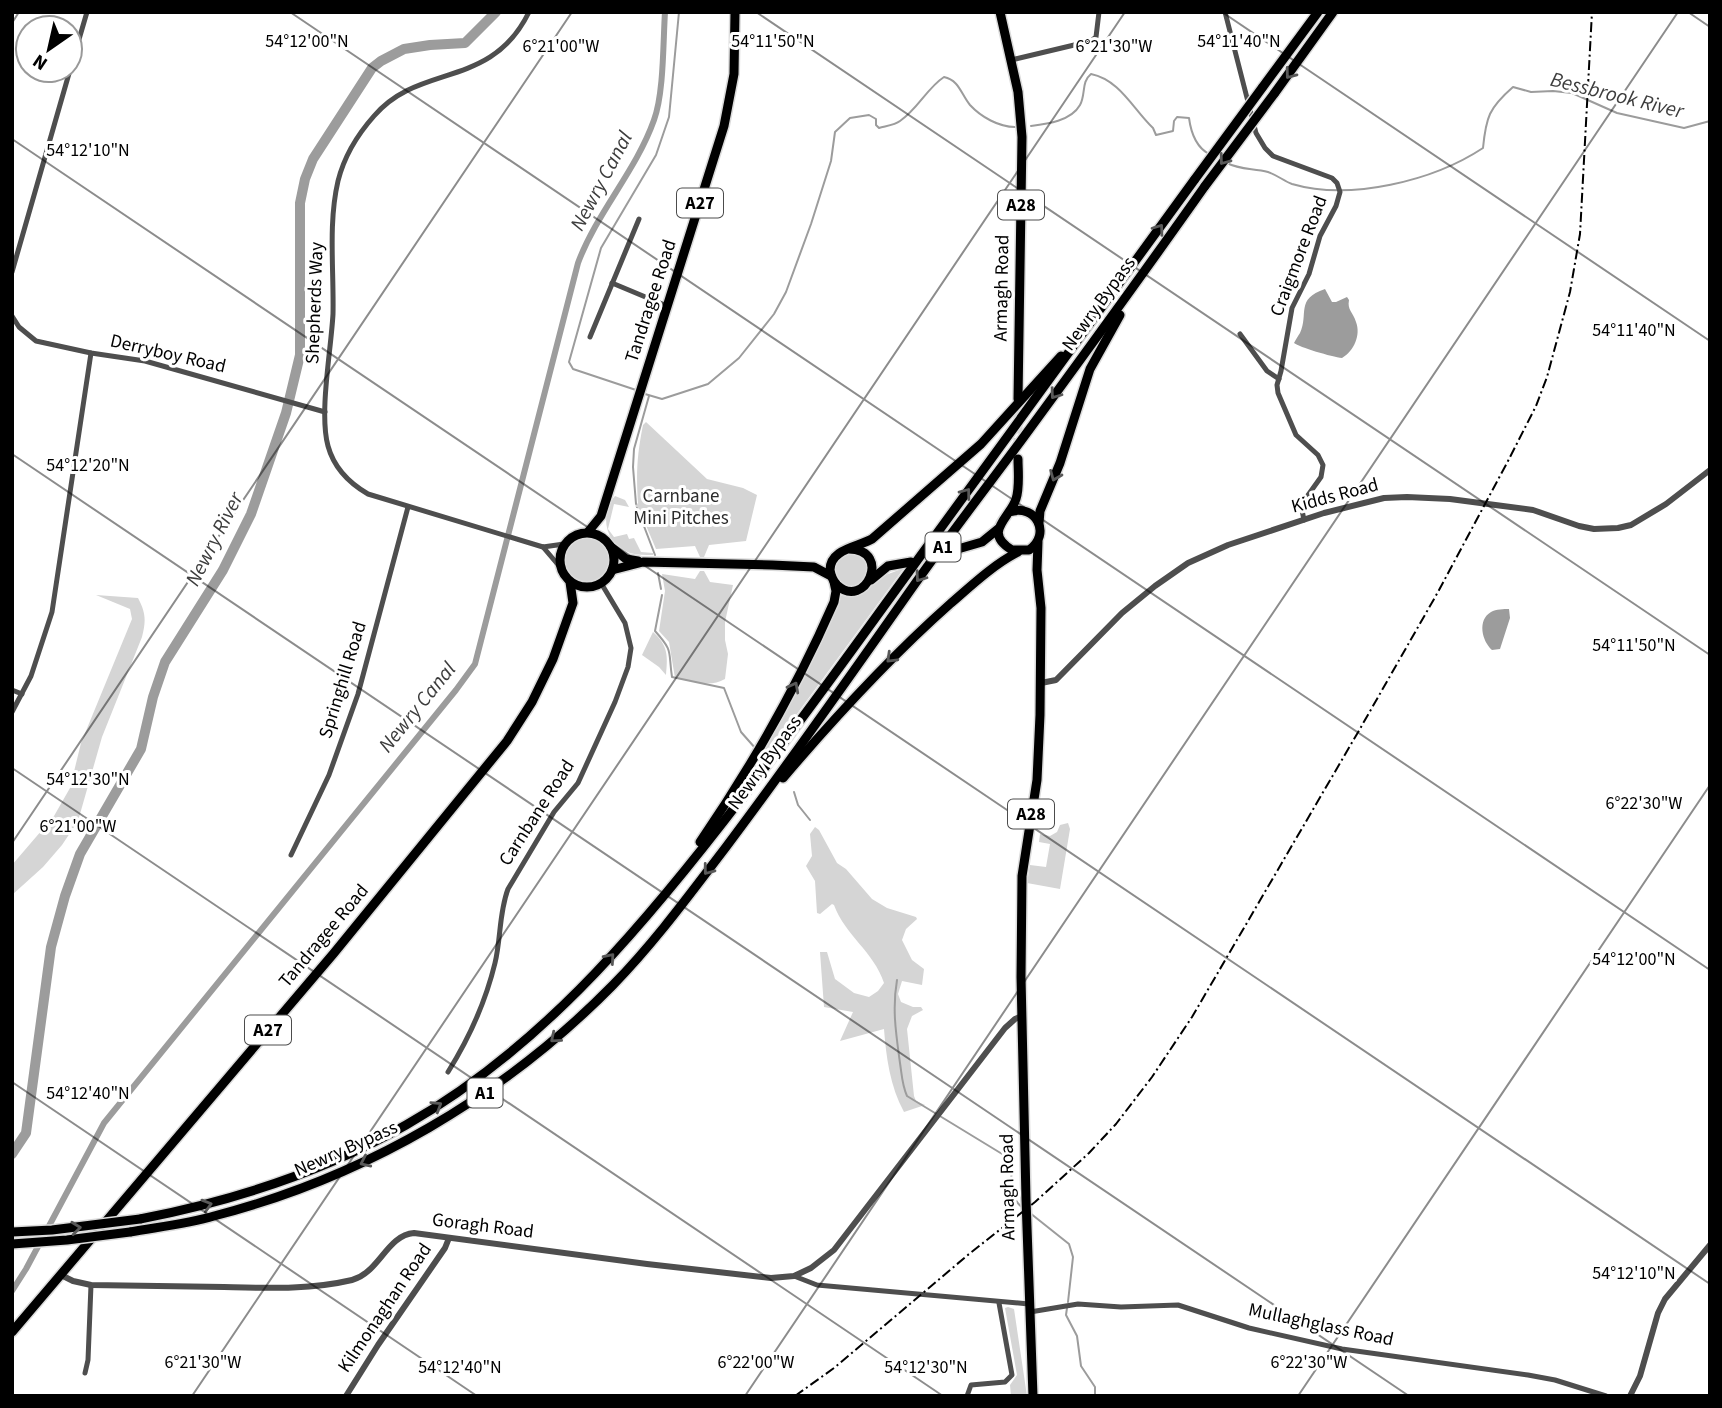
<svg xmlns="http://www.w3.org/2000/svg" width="1722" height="1408" viewBox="0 0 1722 1408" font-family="'Source Sans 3',sans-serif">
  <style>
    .green { fill: #d5d5d5 }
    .water { fill: #9c9c9c }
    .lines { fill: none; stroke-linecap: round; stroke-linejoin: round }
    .stream { stroke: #9c9c9c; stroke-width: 2 }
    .canal { stroke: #9c9c9c; stroke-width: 6 }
    .river { stroke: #9c9c9c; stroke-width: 10 }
    .trunk-tunnel { stroke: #d9d9d9; stroke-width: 9; stroke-dasharray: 9 4.5; stroke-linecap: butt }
    .trunk-casing { stroke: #dbdbdb; stroke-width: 12 }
    .minor { stroke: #4e4e4e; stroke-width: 5 }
    .tertiary { stroke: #4e4e4e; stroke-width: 6 }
    .trunk { stroke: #000; stroke-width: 9 }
    .rail { stroke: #000; stroke-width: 2; stroke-dasharray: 10 3.5 2 3.5; stroke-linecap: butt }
    .trunk-bridge-casing { stroke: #dbdbdb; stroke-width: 12; stroke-linecap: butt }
    .trunk-bridge { stroke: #000; stroke-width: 9 }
    .oneway { stroke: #595959 }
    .ticks { fill: none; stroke: #000; stroke-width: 2; stroke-opacity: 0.45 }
    .labels { text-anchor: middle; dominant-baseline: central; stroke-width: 6; stroke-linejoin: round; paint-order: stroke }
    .shield { fill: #fff; stroke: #4c4c4c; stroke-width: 2 }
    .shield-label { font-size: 18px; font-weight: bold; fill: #000 }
    .street-label { font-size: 19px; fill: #000; stroke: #fff }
    .park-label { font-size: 19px; fill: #2c2c2c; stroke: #fff }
    .water-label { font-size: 21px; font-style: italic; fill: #3d3d3d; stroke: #fff }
    .ticks-label { font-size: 18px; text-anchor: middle; fill: #000; stroke: #fff; stroke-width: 6; stroke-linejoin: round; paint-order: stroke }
  </style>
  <rect width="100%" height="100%" fill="#fff"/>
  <!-- green -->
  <g class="green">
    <path d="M646,422L707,479L743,488L757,495L746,541L709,545L704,557H700L695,546L656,549L639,509L635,506L638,503C636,473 637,455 643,425Z"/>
    <path d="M615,496L625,500L629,507L614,504L608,529L614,537L627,534L629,539L634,538L641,552L653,553V555C645,555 637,555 630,553C605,544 599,515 615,496Z"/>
    <circle cx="587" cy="560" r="22"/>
    <circle cx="850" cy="569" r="17"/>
    <path d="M904,568L734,800L839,598L842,595C867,600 865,588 882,577C889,573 897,571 904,568Z"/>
    <path d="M700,571H704L710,582L733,585L725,622V640L728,654L725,679C710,688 691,681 675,678L669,642L659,631L665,591L662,574L695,579Z"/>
    <path d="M96,595L138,598C146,613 146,621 142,637L102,737L78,821L62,845L43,867L12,895V865L54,816L70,788L81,743L132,619L130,609Z"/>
    <path d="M653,632C668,645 668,656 666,675L659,667L642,655Z"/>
    <path d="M1068,823L1070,829L1060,889L1027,883L1030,865L1046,867L1050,844L1039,842L1040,834L1050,836L1057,832L1060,825Z"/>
    <path d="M815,827L819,830L837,863L846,869L872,899L887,908L916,917L917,919L906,929L902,940L912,960L924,969L922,985L902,981L898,994L901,1002L913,1007H921L923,1010L912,1016L907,1029L914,1096L916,1101L925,1105L904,1112C890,1087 886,1056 884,1029L840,1041L853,1012L824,1007L820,952H827L835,979L854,993L869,997L878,991L884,983C874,952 845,935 834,905L832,904L820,914L817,913L815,881L806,866L812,856L810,834Z"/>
    <path d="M1008,1307L1014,1309L1027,1396H1011L1010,1385L1017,1375L1005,1308Z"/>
  </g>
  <!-- water -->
  <g class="water">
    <path d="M1325,289L1332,302H1336L1347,297L1349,300C1347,310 1353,312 1356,322C1361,335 1354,351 1342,358C1332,357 1299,347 1294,343C1296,339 1298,336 1300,333C1309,314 1295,299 1325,289Z"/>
    <path d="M1509,609L1510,618L1500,649L1492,650C1482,641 1477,620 1491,612C1496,609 1504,609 1509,609Z"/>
  </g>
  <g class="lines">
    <!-- stream -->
    <g class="stream">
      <path d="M1031,126C1047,124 1071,121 1080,105C1086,94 1081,82 1091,74C1120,80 1133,109 1153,128L1156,135L1173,131L1174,121L1177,117L1189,118C1191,133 1196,147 1209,154"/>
      <path d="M1227,163C1240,170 1254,168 1268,172C1277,175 1284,181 1292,184C1350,201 1433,181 1483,148C1486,117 1489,108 1513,87L1531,92L1553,91L1572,93L1617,113L1684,128L1710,121"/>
      <path d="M636,390L573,369L569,362L601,248L656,155L669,117L679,12"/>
      <path d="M645,394L662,399L708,384L739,358L774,314L786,292L811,224L831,161L835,132L850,118L869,115L876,119V125L879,128C886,126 895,125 900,121C918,109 927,88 944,77C959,80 961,94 970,105C981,117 999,127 1015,127"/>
      <path d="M636,504L633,467L634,449L649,396"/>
      <path d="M637,508L655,555"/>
      <path d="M658,573L661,589"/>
      <path d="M662,595L655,631C674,652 668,651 672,677L724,688L741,732L756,749"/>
      <path d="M794,792L798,805L810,820"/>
      <path d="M897,980C892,1009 896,1034 900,1063C902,1076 902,1085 907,1096L1012,1160C1012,1177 1007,1197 1023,1208"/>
      <path d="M1030,1213L1069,1244L1073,1257L1068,1302"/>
      <path d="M1067,1308L1066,1315L1077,1336L1081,1366L1095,1387V1396"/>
    </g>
    <!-- canal -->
    <path class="canal" d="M12,1291L26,1269L104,1123L456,690L475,664L578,263C597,212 636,171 654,120C664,93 663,42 665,12"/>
    <!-- river -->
    <path class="river" d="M12,1154L26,1133L51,947L65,896L80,854L141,749L153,697L165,662L223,570L251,514L286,413L300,355V203L305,179L313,159L372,68L381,61L404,49L430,45L465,43L496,12"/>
    <!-- trunk-tunnel -->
    <path class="trunk-tunnel" d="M1018,447V399"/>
    <defs>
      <g id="trunk">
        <path d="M1000,12L1018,92L1022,137L1018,399"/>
        <path d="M1262,88L1318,12"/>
        <path d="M1274,94L1333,12"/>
        <path d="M1009,512C1036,503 1052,534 1029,550H1012C982,532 1010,518 1016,499C1020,487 1018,471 1018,459"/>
        <path d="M1039,523L1040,511L1060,463L1090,369L1120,315"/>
        <path d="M588,532L601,516L724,126L734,74L735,12"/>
        <circle cx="587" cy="560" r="27"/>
        <path d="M611,547L626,559L638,561"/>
        <path d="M849,549C893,550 865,611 837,585C833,581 831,576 830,570C830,549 858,547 872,539L981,444L1061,356"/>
        <path d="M951,551L982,542L998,529"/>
        <path d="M612,570L643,562L772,565L814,567L831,576"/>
        <path d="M871,580L888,566L911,562"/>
        <path d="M783,778C836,716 889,658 950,604C972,585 993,565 1018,552"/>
        <path d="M700,842C752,766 797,687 834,602L836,591L834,582"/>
        <path d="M140,1219C233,1201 323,1172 406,1125C536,1051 633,938 724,821C779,750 832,678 884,606C987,463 1092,322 1195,179"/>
        <path d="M130,1232C158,1227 187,1224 214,1216C365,1177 504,1096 613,985C655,942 690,894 726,847C790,762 851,675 912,588C948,537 986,488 1023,438C1084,355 1145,271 1205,186"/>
        <path d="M12,1332L334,953L507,741L532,702L553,659L573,603L570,582"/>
        <path d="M1033,1396L1026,1199L1021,977L1022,876L1037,780L1040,715L1041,608L1037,570L1038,542"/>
      </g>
    </defs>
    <!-- trunk casing -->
    <use href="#trunk" class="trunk-casing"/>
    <!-- minor -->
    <g class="minor">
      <path d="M529,12C491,90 420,62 374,116C358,134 344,157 338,181C328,224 334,270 333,314C331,351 319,413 328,446C334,468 349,483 368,494L543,547L564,544"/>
      <path d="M1225,12L1256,133L1265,148L1273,156L1332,178L1337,183L1340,192L1336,206L1320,236L1309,274L1292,308L1281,371L1277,385L1278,393L1296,435L1318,455L1323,465L1321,477L1301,505L1304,520"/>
      <path d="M1011,60L1091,41L1096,37L1099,12"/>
      <path d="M70,70L87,12"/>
      <path d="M12,272L70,70"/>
      <path d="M612,283L667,306"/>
      <path d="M12,316L19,327L36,341L91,353L145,361L325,412"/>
      <path d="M1240,334L1267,371L1279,379"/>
      <path d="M590,337L639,219"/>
      <path d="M543,547L560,567"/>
      <path d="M12,690L22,694"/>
      <path d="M12,712L31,676L52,612L91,353"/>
      <path d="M291,855L329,775L358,694L408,507"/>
      <path d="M448,1072C468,1040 486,1000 495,963C501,938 499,913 508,889L554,812L578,783L615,702L628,667L631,648L625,623L601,583"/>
      <path d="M794,1276L817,1285L1029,1304"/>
      <path d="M1030,1312L1078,1304L1121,1307L1178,1305L1249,1328L1342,1349L1528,1375L1555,1380L1606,1396"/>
      <path d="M85,1373L88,1360L91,1285"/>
      <path d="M967,1396L971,1385L1005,1382L1012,1375L999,1303"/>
    </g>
    <!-- tertiary -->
    <g class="tertiary">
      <path d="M1041,683L1056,680L1122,613L1155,586L1188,563L1228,545L1324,513L1384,498L1407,497L1450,499L1533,510L1579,526L1594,529L1618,528L1631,525L1666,504L1710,470"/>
      <path d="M61,1275L73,1281L91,1285C135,1286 180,1286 224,1287C266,1288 310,1290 352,1280C379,1273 387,1235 414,1233L647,1264L771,1278L794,1276L811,1268L834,1250L1005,1028L1015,1019L1022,1016"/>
      <path d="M346,1396L378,1345L445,1248L449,1238"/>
      <path d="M1630,1396L1640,1376L1658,1313L1665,1299L1710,1245"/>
    </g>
    <!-- trunk -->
    <use href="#trunk" class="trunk"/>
    <!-- rail -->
    <path class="rail" d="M795,1396L834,1368L969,1254L1035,1202L1089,1153L1116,1124L1152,1077L1192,1017L1357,734L1438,592L1508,461L1536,406L1547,377L1570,292L1580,234L1592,12"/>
    <defs>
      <g id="trunk-bridge">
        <path d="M1195,179L1262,88"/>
        <path d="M1205,186L1274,94"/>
        <path d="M12,1232L52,1230L140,1219"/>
        <path d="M12,1244L67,1240L130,1232"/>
      </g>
    </defs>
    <!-- trunk-bridge casing -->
    <use href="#trunk-bridge" class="trunk-bridge-casing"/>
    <!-- trunk-bridge -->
    <use href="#trunk-bridge" class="trunk-bridge"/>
  </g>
  <!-- one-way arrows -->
  <defs><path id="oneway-chevron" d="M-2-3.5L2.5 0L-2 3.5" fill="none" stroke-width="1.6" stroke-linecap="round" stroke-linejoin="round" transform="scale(1.75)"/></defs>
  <g class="oneway">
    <use href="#oneway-chevron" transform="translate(1290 74) rotate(127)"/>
    <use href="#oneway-chevron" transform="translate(1224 160) rotate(127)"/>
    <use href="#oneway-chevron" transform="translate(1159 229) rotate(-54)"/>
    <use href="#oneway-chevron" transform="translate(1055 394) rotate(126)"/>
    <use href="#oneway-chevron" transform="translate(1055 476) rotate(112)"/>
    <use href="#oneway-chevron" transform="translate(966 493) rotate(-53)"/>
    <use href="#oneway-chevron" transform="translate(920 577) rotate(126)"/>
    <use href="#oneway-chevron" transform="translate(891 658) rotate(136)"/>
    <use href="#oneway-chevron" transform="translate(794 687) rotate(-62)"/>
    <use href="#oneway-chevron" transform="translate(708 870) rotate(127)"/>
    <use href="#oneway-chevron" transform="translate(610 958) rotate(-49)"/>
    <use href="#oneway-chevron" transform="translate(555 1038) rotate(140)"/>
    <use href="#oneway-chevron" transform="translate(437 1106) rotate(-32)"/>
    <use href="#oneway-chevron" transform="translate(365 1162) rotate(155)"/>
    <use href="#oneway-chevron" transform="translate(207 1205) rotate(-16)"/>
    <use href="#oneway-chevron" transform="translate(76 1228) rotate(-6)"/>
  </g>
  <!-- ticks -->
  <path class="ticks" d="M290,12L1710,970M756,12L1710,655M1222,12L1710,341M1688,12L1710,27M12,23L19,12M12,139L1710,1284M12,454L1409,1396M12,768L943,1396M12,843L572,12M12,1082L477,1396M192,1396L1125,12M745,1396L1678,12M1298,1396L1710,785"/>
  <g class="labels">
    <!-- shield labels -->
    <g class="shield">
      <rect x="677" y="188.5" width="46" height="29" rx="5"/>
      <rect x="998" y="190.5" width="46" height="29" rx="5"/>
      <rect x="925.5" y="532.5" width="35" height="29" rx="5"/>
      <rect x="1008" y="799.5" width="46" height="29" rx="5"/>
      <rect x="245" y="1015.5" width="46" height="29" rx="5"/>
      <rect x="467.5" y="1078.5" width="35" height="29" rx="5"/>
    </g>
    <g class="shield-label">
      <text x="700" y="203">A27</text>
      <text x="1021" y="205">A28</text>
      <text x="943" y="547">A1</text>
      <text x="1031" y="814">A28</text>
      <text x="268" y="1030">A27</text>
      <text x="485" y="1093">A1</text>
    </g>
    <!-- street labels -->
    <g class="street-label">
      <text transform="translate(1299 256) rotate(-69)">Craigmore Road</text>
      <text transform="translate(1002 288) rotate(-89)">Armagh Road</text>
      <text transform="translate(651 301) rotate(-72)">Tandragee Road</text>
      <text transform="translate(315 303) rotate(-88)">Shepherds Way</text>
      <text transform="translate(1099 304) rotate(-54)">Newry Bypass</text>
      <text transform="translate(168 354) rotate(13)">Derryboy Road</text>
      <text transform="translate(1335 496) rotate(-15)">Kidds Road</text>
      <text transform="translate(343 680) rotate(-73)">Springhill Road</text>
      <text transform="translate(765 763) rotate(-54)">Newry Bypass</text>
      <text transform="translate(537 813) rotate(-57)">Carnbane Road</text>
      <text transform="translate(324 936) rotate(-50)">Tandragee Road</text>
      <text transform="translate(346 1149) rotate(-24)">Newry Bypass</text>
      <text transform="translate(1008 1187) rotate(-91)">Armagh Road</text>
      <text transform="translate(483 1226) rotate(7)">Goragh Road</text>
      <text transform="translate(385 1308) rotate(-56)">Kilmonaghan Road</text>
      <text transform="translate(1321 1325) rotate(12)">Mullaghglass Road</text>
    </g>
    <!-- park labels -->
    <g class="park-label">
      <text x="681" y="496">Carnbane<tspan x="681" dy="22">Mini Pitches</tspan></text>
    </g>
    <!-- water labels -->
    <g class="water-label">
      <text transform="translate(1617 95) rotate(14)">Bessbrook River</text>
      <text transform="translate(601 181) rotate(-62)">Newry Canal</text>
      <text transform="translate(214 539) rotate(-63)">Newry River</text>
      <text transform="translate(417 707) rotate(-51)">Newry Canal</text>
    </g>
  </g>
  <g class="ticks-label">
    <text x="307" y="47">54°12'00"N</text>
    <text x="773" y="47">54°11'50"N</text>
    <text x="1239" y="47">54°11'40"N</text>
    <text x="561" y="52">6°21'00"W</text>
    <text x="1114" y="52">6°21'30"W</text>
    <text x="88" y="156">54°12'10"N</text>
    <text x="1634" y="336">54°11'40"N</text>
    <text x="88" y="471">54°12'20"N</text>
    <text x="1634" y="651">54°11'50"N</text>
    <text x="88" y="785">54°12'30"N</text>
    <text x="1644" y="809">6°22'30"W</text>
    <text x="78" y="832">6°21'00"W</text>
    <text x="1634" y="965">54°12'00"N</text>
    <text x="88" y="1099">54°12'40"N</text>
    <text x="1634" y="1279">54°12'10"N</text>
    <text x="203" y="1368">6°21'30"W</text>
    <text x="756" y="1368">6°22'00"W</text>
    <text x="1309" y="1368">6°22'30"W</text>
    <text x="460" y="1373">54°12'40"N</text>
    <text x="926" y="1373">54°12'30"N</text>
  </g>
  <!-- border -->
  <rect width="1722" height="1408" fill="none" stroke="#000000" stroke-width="28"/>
  <!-- north arrow -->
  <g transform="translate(49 49) rotate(214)"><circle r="33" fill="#ffffff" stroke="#999999" stroke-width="2"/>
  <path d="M0-5L12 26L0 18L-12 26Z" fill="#000000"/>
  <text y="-10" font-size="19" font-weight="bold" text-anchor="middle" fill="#000000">N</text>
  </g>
</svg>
